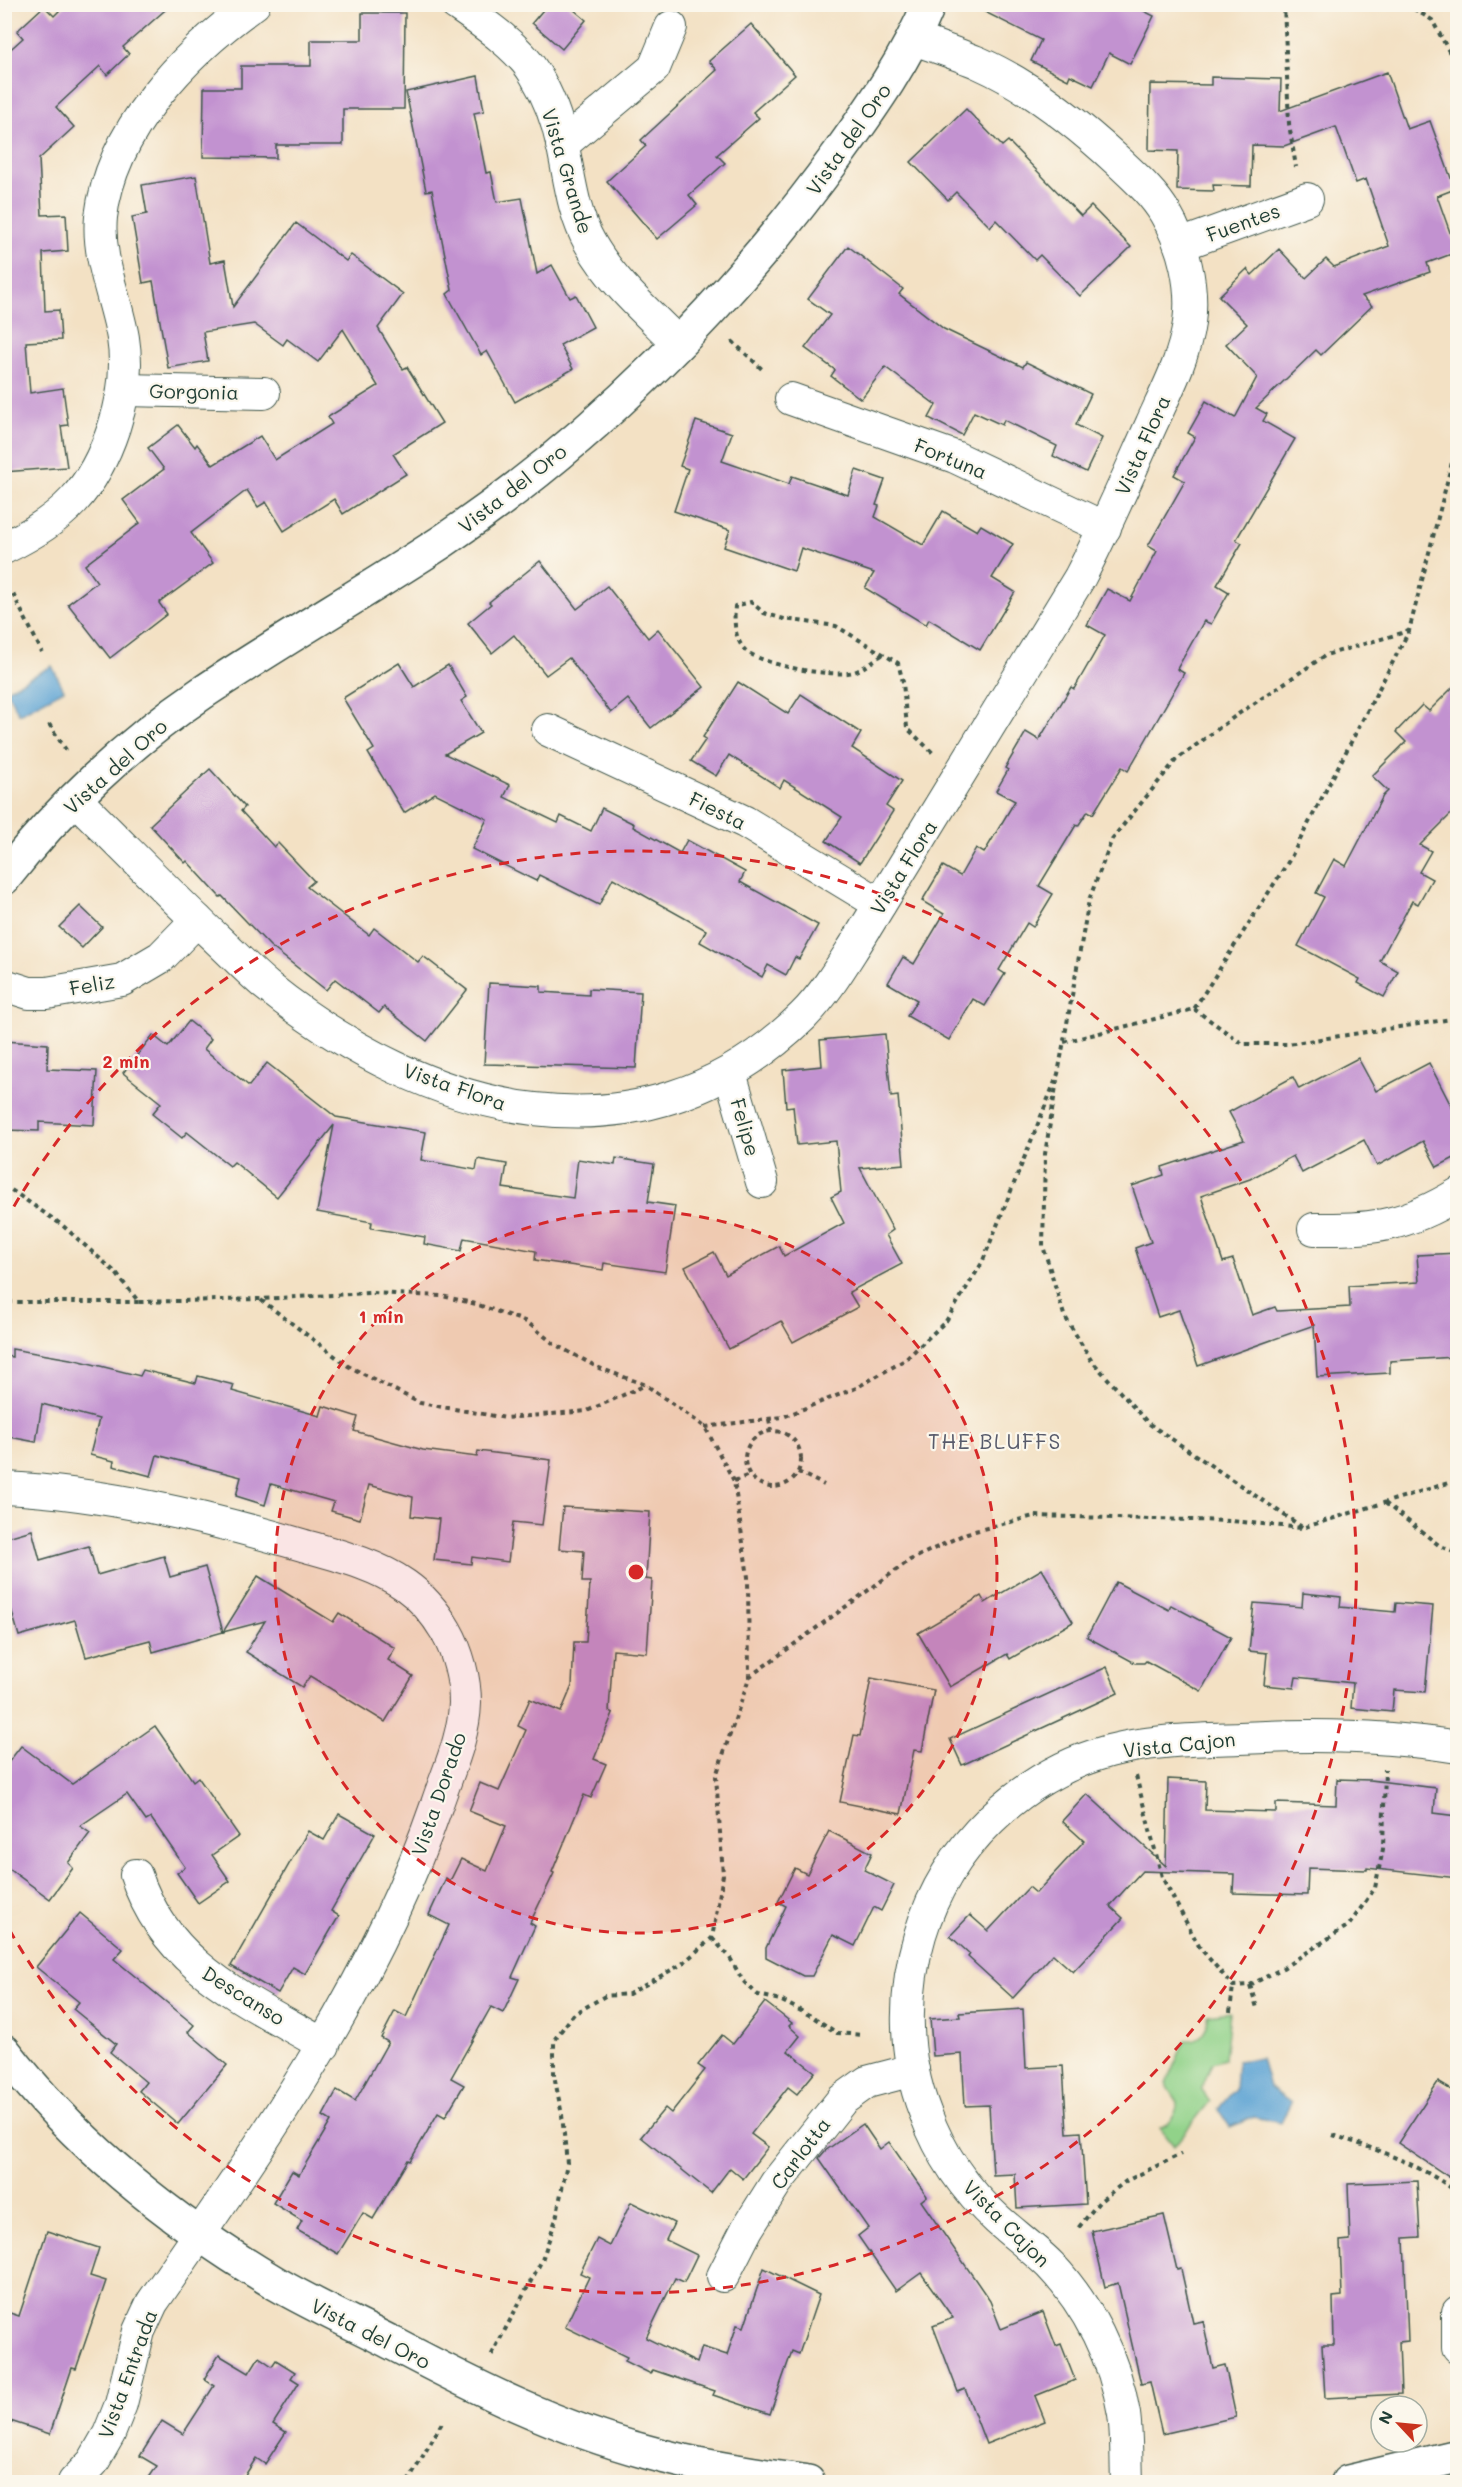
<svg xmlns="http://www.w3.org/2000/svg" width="1462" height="2487" viewBox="0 0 1462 2487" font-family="Mali,sans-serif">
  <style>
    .green { fill: #91d289; stroke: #58885e; stroke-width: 1.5 }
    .water { fill: #5ea4d4; stroke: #3e7084; stroke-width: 1.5 }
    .building { fill: #c292d0 }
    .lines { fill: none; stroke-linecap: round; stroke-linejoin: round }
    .street-casing { stroke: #3f564a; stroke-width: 34 }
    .secondary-casing { stroke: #3f564a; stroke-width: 36 }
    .path { stroke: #3f564a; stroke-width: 4; stroke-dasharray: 4.5 4.5; stroke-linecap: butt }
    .street { stroke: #fff; stroke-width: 32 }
    .secondary { stroke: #fff; stroke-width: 33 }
    .ring { fill: none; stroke: #d62828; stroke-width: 3; stroke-dasharray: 10 8 }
    .labels { text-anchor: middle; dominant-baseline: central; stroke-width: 4.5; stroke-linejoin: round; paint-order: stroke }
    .street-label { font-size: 20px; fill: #1f3d34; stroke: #fbf7ec }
    .neighbourhood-label { font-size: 21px; letter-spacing: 1.5px; fill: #585b6b; stroke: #fbf7ec }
    .centre { fill: #d62828; stroke: #fbf7ec; stroke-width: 3 }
    .ring-label { font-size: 18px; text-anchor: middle; font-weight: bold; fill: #d62828; stroke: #fbf7ec; stroke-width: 4.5; stroke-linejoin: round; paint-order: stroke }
  </style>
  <rect width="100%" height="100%" fill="#fbf7ec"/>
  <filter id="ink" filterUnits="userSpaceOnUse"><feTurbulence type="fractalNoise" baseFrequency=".0167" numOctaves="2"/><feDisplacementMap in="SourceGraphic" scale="12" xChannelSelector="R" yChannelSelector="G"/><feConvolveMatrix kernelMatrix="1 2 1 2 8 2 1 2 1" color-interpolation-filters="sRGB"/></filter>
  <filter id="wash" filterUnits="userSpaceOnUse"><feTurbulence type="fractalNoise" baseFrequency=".008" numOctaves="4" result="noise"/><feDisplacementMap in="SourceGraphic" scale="24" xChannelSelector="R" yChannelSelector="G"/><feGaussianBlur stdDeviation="1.35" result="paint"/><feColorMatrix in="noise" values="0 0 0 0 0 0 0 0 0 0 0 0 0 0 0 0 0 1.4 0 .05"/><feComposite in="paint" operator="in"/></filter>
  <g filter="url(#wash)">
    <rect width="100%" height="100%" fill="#f3e1c4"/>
    <!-- green -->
    <path class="green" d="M1230,2012L1225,2059L1212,2063L1201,2090L1210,2101L1174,2146L1160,2128C1172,2122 1176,2114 1178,2102L1166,2084L1185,2040C1202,2042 1208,2030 1208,2015Z"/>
    <!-- water -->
    <g class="water">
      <path d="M52,666L64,690L19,714L6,690Z"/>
      <path d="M1261,2058L1269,2087L1291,2103L1281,2123L1254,2117L1230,2127L1218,2109L1235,2089L1237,2061Z"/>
    </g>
    <g id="blocks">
      <!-- building -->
      <g class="building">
        <path d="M66,4H172L123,47L129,54L107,75L100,66L56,107L74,127L39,159L42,215L66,214L68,251L43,253L45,311L59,310L61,340L26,342L30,393L63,388L68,425L61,426L67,467L4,472V55L23,38L17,31L44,6L54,16Z"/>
        <path d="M548,4H567L586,20L562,49L532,23Z"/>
        <path d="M969,4H1130L1154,16L1130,64L1109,53L1093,86L1070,75L1068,80L1031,61L1041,40Z"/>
        <path d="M362,13H405L404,109H343V145H276V158L203,157L204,88H241V66H311V40H362Z"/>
        <path d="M751,24L795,75L753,112L759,118L717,155L725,163L689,195L697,205L657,239L607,181L646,146L641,140L717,70L709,61Z"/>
        <path d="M1387,72L1407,129L1430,121L1455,189L1437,196L1457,252L1427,263L1430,272L1362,296L1372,306L1321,355L1316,350L1256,408L1267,414L1263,421L1295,439L1236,540L1242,543L1217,585L1229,592L1211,624L1204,621L1177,669L1184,673L1128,771L1122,767L1093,814L1088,811L1078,826L1076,825L1039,886L1053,894L1033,927L1027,923L999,970L1005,974L985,1006L973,999L949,1040L907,1016L917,1000L888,983L903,957L914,964L944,914L922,901L943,866L960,876L976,848L984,853L1015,801L996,791L1008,770L1005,768L1026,732L1039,740L1071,687L1074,689L1105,635L1087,625L1107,589L1130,601L1157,551L1148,546L1185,481L1174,475L1195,437L1188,433L1206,401L1235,418L1257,377L1226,344L1247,324L1219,296L1247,269L1252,275L1279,249L1306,278L1326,259L1334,267L1389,246L1366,179L1356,183L1336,127L1284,146L1252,145L1251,186L1213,185L1214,191L1177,190L1178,151L1149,150L1150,84L1211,85V77L1281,79L1280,111Z"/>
        <path d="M478,76L484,111L474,113L486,173L491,172L497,202L522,198L537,274L552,265L570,298L576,295L593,327L560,345L573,369L515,402L487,351L481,355L447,294L452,290L432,190L426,191L406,92Z"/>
        <path d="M966,109L1002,146L1008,141L1081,216L1091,206L1131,247L1080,296L1040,255L1035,260L996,220L990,227L956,192L948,200L911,162Z"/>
        <path d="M196,176L210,263L225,260L233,307L296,223L346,261L351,255L403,294L378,328L403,369L407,367L442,423L393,454L406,474L343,514L334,499L284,531L266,502L258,507L247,490L191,533L213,563L159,603L167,614L110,658L68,604L97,582L85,565L140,523L123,500L164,469L148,448L178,425L195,447L197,444L213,465L260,436L275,460L332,424L328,417L378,386L343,329L318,362L287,339L283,345L254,324L203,332L208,361L168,368L153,281L143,283L132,217L147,214L142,185Z"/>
        <path d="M848,246L903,289L899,294L944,329L1023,367L1026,362L1091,394L1076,425L1102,438L1086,472L1053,456L1057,446L1004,420L1002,425L974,412L962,435L929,418L936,405L885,367L861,399L831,376L835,370L805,348L830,315L808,299Z"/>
        <path d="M696,421L732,433L722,461L789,484L792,476L848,495L856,470L885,480L876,505L879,506L875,517L923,545L943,511L977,531L981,525L1013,544L992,578L1015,592L980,650L929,619L926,625L865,588L874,573L801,548L794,571L724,547L730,530L674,511L688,469L680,466Z"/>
        <path d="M540,561L577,609L607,586L648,638L658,629L704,687L651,728L628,699L611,713L569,658L546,675L514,635L492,653L468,623L491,604L489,602Z"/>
        <path d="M399,663L414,687L448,665L467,697L461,701L481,733L445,754L510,785L504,797L558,823L561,816L591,831L602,808L634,824L633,827L680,853L687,840L745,872L740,882L818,925L799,959L795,957L786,975L768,965L762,977L700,942L706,930L613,878L599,905L539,875L536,881L472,849L487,819L435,793L404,813L368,753L374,749L343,698Z"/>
        <path d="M738,682L788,714L801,694L861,733L852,748L902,781L886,806L893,811L860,863L826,841L842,817L784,780L780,788L729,755L716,776L691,761L706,739L703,737Z"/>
        <path d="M1458,682V807L1420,845L1431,851L1419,872L1432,879L1418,904L1412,901L1380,961L1398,971L1384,997L1358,983L1360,979L1298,946L1324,897L1316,893L1334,859L1346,866L1383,796L1388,791L1372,776L1406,742L1396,732L1422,705L1429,711Z"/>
        <path d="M210,769L245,807L241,811L274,847L278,843L314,881L307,887L369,935L374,928L418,962L423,956L467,990L427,1041L384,1007L379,1013L335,979L326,990L270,946L222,896L220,897L187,861L185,863L150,825Z"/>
        <path d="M80,906L102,927L82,948L59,927Z"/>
        <path d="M489,983L541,986V992L589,995V989L641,992L636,1068L484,1064Z"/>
        <path d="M189,1021L211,1039L204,1049L249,1086L267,1063L336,1117L426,1132L421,1160L476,1170L478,1159L507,1164L503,1188L573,1198L578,1159L615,1165L616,1158L654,1164L648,1202L675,1206L665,1272L604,1263L603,1270L535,1260L536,1251L464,1238L461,1251L424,1244L425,1237L371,1228L372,1222L317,1212L334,1125L277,1197L234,1162L230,1166L187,1132L182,1138L152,1114L161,1103L123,1073L153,1035L168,1047Z"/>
        <path d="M885,1034L891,1097L898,1096L904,1164L860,1168L893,1230L886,1235L902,1264L849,1292L858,1307L793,1342L781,1321L729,1349L685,1267L714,1252L726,1275L779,1246L784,1256L844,1223L831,1197L841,1192L836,1141L797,1145L793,1106L786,1107L783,1070L822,1066L820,1040Z"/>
        <path d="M4,1041L48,1044L47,1069L97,1071L94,1125L39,1122V1131L4,1130Z"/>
        <path d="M1358,1058L1376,1091L1429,1063L1458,1119V1156L1437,1167L1423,1141L1377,1166L1364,1140L1302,1173L1293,1156L1250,1179L1201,1196L1223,1262L1233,1259L1252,1315L1275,1307L1277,1311L1350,1307L1349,1286L1419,1282L1417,1255L1458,1253V1319H1454L1455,1357L1390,1361V1373L1317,1377L1314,1325L1198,1366L1179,1310L1158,1317L1135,1248L1151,1242L1132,1186L1164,1175L1162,1167L1244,1140L1229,1112L1293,1077L1299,1089Z"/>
        <path d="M12,1349L76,1360L140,1376L143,1370L196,1383L198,1376L234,1385L232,1391L320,1416L323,1406L358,1417L354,1431L423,1450L477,1457L478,1451L551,1460L542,1525L513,1522L508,1562L472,1557L471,1564L434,1560L439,1519L411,1516L413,1497L369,1485L360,1519L331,1511L334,1502L271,1484L265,1505L236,1496L241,1477L157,1455L151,1476L113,1466L114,1461L90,1455L99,1419L42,1404L36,1442L4,1436V1355L12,1357Z"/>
        <path d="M563,1507L650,1512L646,1579L652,1580L647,1653L613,1650L609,1711L613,1713L594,1759L606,1764L591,1798L584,1795L552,1872L554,1873L530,1923L535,1926L512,1977L519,1979L503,2013L491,2007L451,2078L464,2085L445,2117L438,2113L410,2161L408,2160L373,2219L363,2213L338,2254L297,2230L302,2221L273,2203L292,2171L299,2175L331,2121L323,2116L337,2090L355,2101L388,2042L381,2038L395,2011L406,2017L449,1925L429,1915L446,1878L450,1881L461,1859L487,1871L506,1826L469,1811L480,1783L499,1791L526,1730L518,1726L530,1699L561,1712L572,1686L574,1642H586L590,1582H582L584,1551L559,1549Z"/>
        <path d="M32,1530L40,1560L89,1546L97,1575L164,1556L170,1577L205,1567L223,1632L153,1652L150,1640L86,1657L75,1620L19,1636L4,1584V1538Z"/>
        <path d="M1042,1569L1073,1622L1010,1659L1007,1654L950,1687L918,1633L981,1596L985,1603Z"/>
        <path d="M258,1576L333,1622L339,1613L395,1648L388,1660L413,1676L385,1722L310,1676L302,1687L246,1652L265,1621L223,1632Z"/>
        <path d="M1116,1582L1169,1610L1171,1605L1231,1637L1201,1691L1146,1661L1144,1663H1135L1087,1637Z"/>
        <path d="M1303,1593L1341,1597L1340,1607L1395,1612L1396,1603L1433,1606L1425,1692L1394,1690L1392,1712L1351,1708L1353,1683L1296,1677L1294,1688L1264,1685L1267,1653L1249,1651L1254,1603L1302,1607Z"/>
        <path d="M1107,1667L1118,1693L962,1765L950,1739Z"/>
        <path d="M871,1678L934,1690L922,1751L914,1750L901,1814L840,1802L854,1735L860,1736Z"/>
        <path d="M155,1726L193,1781L198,1777L239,1836L212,1855L230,1881L198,1903L177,1873L185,1867L151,1818L146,1821L127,1794L80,1826L90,1833L68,1863L73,1868L50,1899L4,1865V1768L21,1746L72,1784Z"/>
        <path d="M1168,1779L1206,1781L1205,1810L1276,1812V1803L1336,1805L1337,1779L1370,1780L1436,1788L1434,1813L1458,1816V1878L1367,1868V1870L1308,1868L1307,1895L1233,1893L1234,1874L1142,1871L1110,1906L1123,1918L1073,1972L1053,1954L1013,1998L968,1957L970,1954L950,1936L970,1915L988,1931L1029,1887L1036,1893L1084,1841L1062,1821L1087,1794L1166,1866Z"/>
        <path d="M339,1814L375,1834L331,1911L339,1916L305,1974L293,1967L278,1993L231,1966L308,1831L324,1840Z"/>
        <path d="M829,1831L872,1853L864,1870L894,1885L881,1911L874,1907L855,1946L833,1935L812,1976H803L766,1957V1948L786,1906L778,1902L795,1868L807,1874Z"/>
        <path d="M80,1913L123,1949L114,1959L194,2025L188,2032L227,2065L178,2124L139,2091L146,2082L110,2052L116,2044L73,2009L79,2002L36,1967Z"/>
        <path d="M765,2002L792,2023L789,2026L800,2036L788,2051L815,2072L797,2094L788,2087L751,2134L768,2147L743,2179L730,2168L711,2193L641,2137L665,2108L671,2113L705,2070L698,2065L722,2035L733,2044Z"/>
        <path d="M1023,2009L1026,2068L1063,2066L1067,2133L1081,2132L1086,2204L1017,2208L1015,2174L993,2175L989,2105L965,2106L962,2054L933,2056L930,2019L960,2017L959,2013Z"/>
        <path d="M1438,2082L1458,2094V2183L1398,2143Z"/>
        <path d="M863,2124L880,2149L889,2142L927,2196L921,2201L990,2301L1001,2329L1043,2312L1056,2346L1061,2344L1075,2380L1035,2396L1045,2421L986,2444L965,2389L958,2392L933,2326L953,2318L921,2273L896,2291L858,2236L868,2228L819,2158L825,2151Z"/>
        <path d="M1417,2181L1420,2237L1404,2238L1408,2341L1399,2342L1401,2394L1325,2398L1322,2345H1334L1333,2297L1342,2296L1340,2241L1350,2240L1348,2184Z"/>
        <path d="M631,2202L674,2223L666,2240L697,2255L684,2282L675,2278L646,2338L697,2363L702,2347L727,2355L737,2325L744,2327L764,2268L819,2295L799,2354L792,2351L770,2414L713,2395L715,2391L653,2370L651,2374L625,2361L627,2357L565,2327L589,2277L580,2273L597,2239L610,2246Z"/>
        <path d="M1164,2215L1177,2270L1181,2269L1193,2323L1203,2321L1213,2368L1225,2365L1236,2417L1162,2434L1150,2382L1141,2384L1118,2283L1105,2287L1092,2231Z"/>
        <path d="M47,2231L99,2248L90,2276L106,2281L76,2369L72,2368L50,2434L4,2419V2311L19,2316Z"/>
        <path d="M219,2355L249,2373L259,2357L272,2366L276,2360L295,2372L291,2378L299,2383L273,2424L286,2432L265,2464L256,2458L241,2482H146L157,2466L140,2456L162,2421L183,2434L214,2386L204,2379Z"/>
      </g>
    </g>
  </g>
  <g filter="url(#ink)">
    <use href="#blocks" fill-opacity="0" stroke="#3f564a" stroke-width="1.5"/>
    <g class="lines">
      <defs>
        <g id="street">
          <path d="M456,4C482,22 519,47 535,74C548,95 558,123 563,147C570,180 573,213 590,243C612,282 647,312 678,343"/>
          <path d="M562,145L654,68L671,27"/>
          <path d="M1180,245L1307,199"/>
          <path d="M124,390L264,393"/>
          <path d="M791,399L955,457L1105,528"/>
          <path d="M4,548C64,519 93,490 114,427C124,397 128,369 123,338C116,298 97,258 101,217C111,130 185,53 254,4"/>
          <path d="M548,730L745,822L880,904"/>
          <path d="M75,799C123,846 169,894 218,940C234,955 250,972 267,986C427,1115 641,1175 803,1016C825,994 841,967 857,942L1080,577C1106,527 1128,476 1151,425C1166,392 1184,359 1189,323C1194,286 1184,245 1165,213C1154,194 1136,178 1120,163C1078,124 1031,86 979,63C958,54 936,47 915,39"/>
          <path d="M4,985L29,993H47L122,980L161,957L197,920"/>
          <path d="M730,1073L762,1182"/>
          <path d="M1314,1229C1374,1230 1405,1226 1458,1194"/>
          <path d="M4,1488C105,1493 206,1517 302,1545C337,1555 375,1564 405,1585C422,1597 436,1614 446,1631C458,1652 465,1679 465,1703C464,1738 448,1771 437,1804C374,1987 261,2145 152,2303L139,2331L121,2404L109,2434L93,2462L74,2482"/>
          <path d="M136,1875C167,1968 246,1999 324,2045"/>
          <path d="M723,2276L747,2229L776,2183L842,2100L867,2082L913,2070"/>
          <path d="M1458,2312V2348"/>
          <path d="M1127,2482C1126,2460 1127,2436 1124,2414C1115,2359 1088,2305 1050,2265C1034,2249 1015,2235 998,2220C966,2191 940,2153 925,2112C903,2056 903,1992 920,1935C946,1847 1021,1775 1109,1751C1151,1740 1196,1740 1240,1738C1313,1734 1385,1735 1458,1747"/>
        </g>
        <g id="secondary">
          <path d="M4,878C59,808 128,743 202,693C281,640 364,593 443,541C596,438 731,302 839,153C873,106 907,58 929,4"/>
          <path d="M4,2051C78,2147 174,2223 277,2284C315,2306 355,2324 394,2344C475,2387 558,2428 647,2452C700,2467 754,2474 808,2482"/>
          <path d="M1348,2482L1458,2456"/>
        </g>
      </defs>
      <!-- street casing -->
      <use href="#street" class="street-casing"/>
      <!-- secondary casing -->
      <use href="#secondary" class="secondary-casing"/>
      <!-- path -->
      <g class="path">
        <path d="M1284,4L1289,124L1296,167"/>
        <path d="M1406,4L1432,20L1458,68"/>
        <path d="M732,341L763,370"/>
        <path d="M13,594L42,652"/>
        <path d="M882,655C874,660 863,669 854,672C832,678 761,665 745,650C734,638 734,621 735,606L751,602L764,613L784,619L836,626L898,663L903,682L907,728L935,755"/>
        <path d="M49,724L68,753"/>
        <path d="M1194,1009L1243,1044H1288L1458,1018"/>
        <path d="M1064,1042L1194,1009L1290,859L1409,631L1458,439"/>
        <path d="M1057,1080L1045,1154L1043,1246L1064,1315L1091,1360L1148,1423L1302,1527"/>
        <path d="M4,1185L62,1225L115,1272L139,1302H4"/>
        <path d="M261,1300L348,1366L420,1403L506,1418L587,1411L646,1385"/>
        <path d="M139,1302L260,1299L370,1293L442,1296L476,1304L527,1322L554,1344L599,1368L646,1385L705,1427L734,1481L748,1577L749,1678L716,1776L723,1875L712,1938L682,1964L629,1994L605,1996L574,2014L554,2040V2075L562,2115L567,2163L556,2219L542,2260L490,2358"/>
        <path d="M769,1419L771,1430"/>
        <path d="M705,1427L783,1417L856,1388L905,1360L946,1321L982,1263L1058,1074L1089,900L1112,839L1176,760L1234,717L1326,655L1409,631"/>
        <circle cx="773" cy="1459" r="28"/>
        <path d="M798,1472L824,1485"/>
        <path d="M734,1481L749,1475"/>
        <path d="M1385,1503L1440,1546L1458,1554"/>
        <path d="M749,1677L910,1560L967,1533L1034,1516L1232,1521L1302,1528L1458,1480"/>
        <path d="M1136,1776L1162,1877L1200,1948L1233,1986L1250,1985L1283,1968L1349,1925L1375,1888L1383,1849L1385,1769"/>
        <path d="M712,1938L729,1956L743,1981L758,1995L780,2000L813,2017L837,2033L863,2035"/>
        <path d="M1250,1985L1257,2008"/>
        <path d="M1230,2012L1233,1986"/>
        <path d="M1333,2135C1375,2149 1423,2165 1458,2193"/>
        <path d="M1079,2227L1099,2202L1126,2181L1181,2154"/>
        <path d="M408,2482L443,2421"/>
      </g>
      <!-- street -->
      <use href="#street" class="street"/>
      <!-- secondary -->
      <use href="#secondary" class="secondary"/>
    </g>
  </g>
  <!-- distance rings -->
  <circle cx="636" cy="1572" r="361" fill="#d62828" fill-opacity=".12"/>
  <g class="ring">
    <circle cx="636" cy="1572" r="361"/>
    <path d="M5 1222A721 721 0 1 1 5 1922"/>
  </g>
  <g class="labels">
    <!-- street labels -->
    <g class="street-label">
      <text transform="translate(848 139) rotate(-55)">Vista del Oro</text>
      <text transform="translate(568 171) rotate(73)">Vista Grande</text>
      <text transform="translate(1243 222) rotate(-20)">Fuentes</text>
      <text transform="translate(194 391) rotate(1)">Gorgonia</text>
      <text transform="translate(1142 445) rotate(-66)">Vista Flora</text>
      <text transform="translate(951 458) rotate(22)">Fortuna</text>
      <text transform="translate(512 488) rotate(-38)">Vista del Oro</text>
      <text transform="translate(115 766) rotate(-42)">Vista del Oro</text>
      <text transform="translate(718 810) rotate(26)">Fiesta</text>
      <text transform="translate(903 867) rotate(-58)">Vista Flora</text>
      <text transform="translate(92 984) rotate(-10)">Feliz</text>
      <text transform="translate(455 1086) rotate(19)">Vista Flora</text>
      <text transform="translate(746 1127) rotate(74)">Felipe</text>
      <text transform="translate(1179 1744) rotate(-6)">Vista Cajon</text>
      <text transform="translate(438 1794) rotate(-71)">Vista Dorado</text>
      <text transform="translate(244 1995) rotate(32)">Descanso</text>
      <text transform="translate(800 2153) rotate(-53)">Carlotta</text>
      <text transform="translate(1007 2223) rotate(45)">Vista Cajon</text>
      <text transform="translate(371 2333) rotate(27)">Vista del Oro</text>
      <text transform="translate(127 2374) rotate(-70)">Vista Entrada</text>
    </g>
    <!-- neighbourhood labels -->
    <g class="neighbourhood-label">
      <text x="995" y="1440">THE BLUFFS</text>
    </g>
  </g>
  <circle cx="636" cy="1572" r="9" class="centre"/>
  <g class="ring-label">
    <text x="126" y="1068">2 min</text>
    <text x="381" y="1323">1 min</text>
  </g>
  <!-- margin -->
  <rect width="1462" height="2487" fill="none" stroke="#fbf7ec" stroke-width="24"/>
  <!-- north arrow -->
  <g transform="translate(1399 2424) rotate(296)"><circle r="28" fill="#fbf7ec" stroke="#a3ada2" stroke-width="1.5"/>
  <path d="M0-4.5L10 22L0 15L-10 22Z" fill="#c8321e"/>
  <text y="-9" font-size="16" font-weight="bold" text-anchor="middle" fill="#1f3d34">N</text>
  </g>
</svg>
